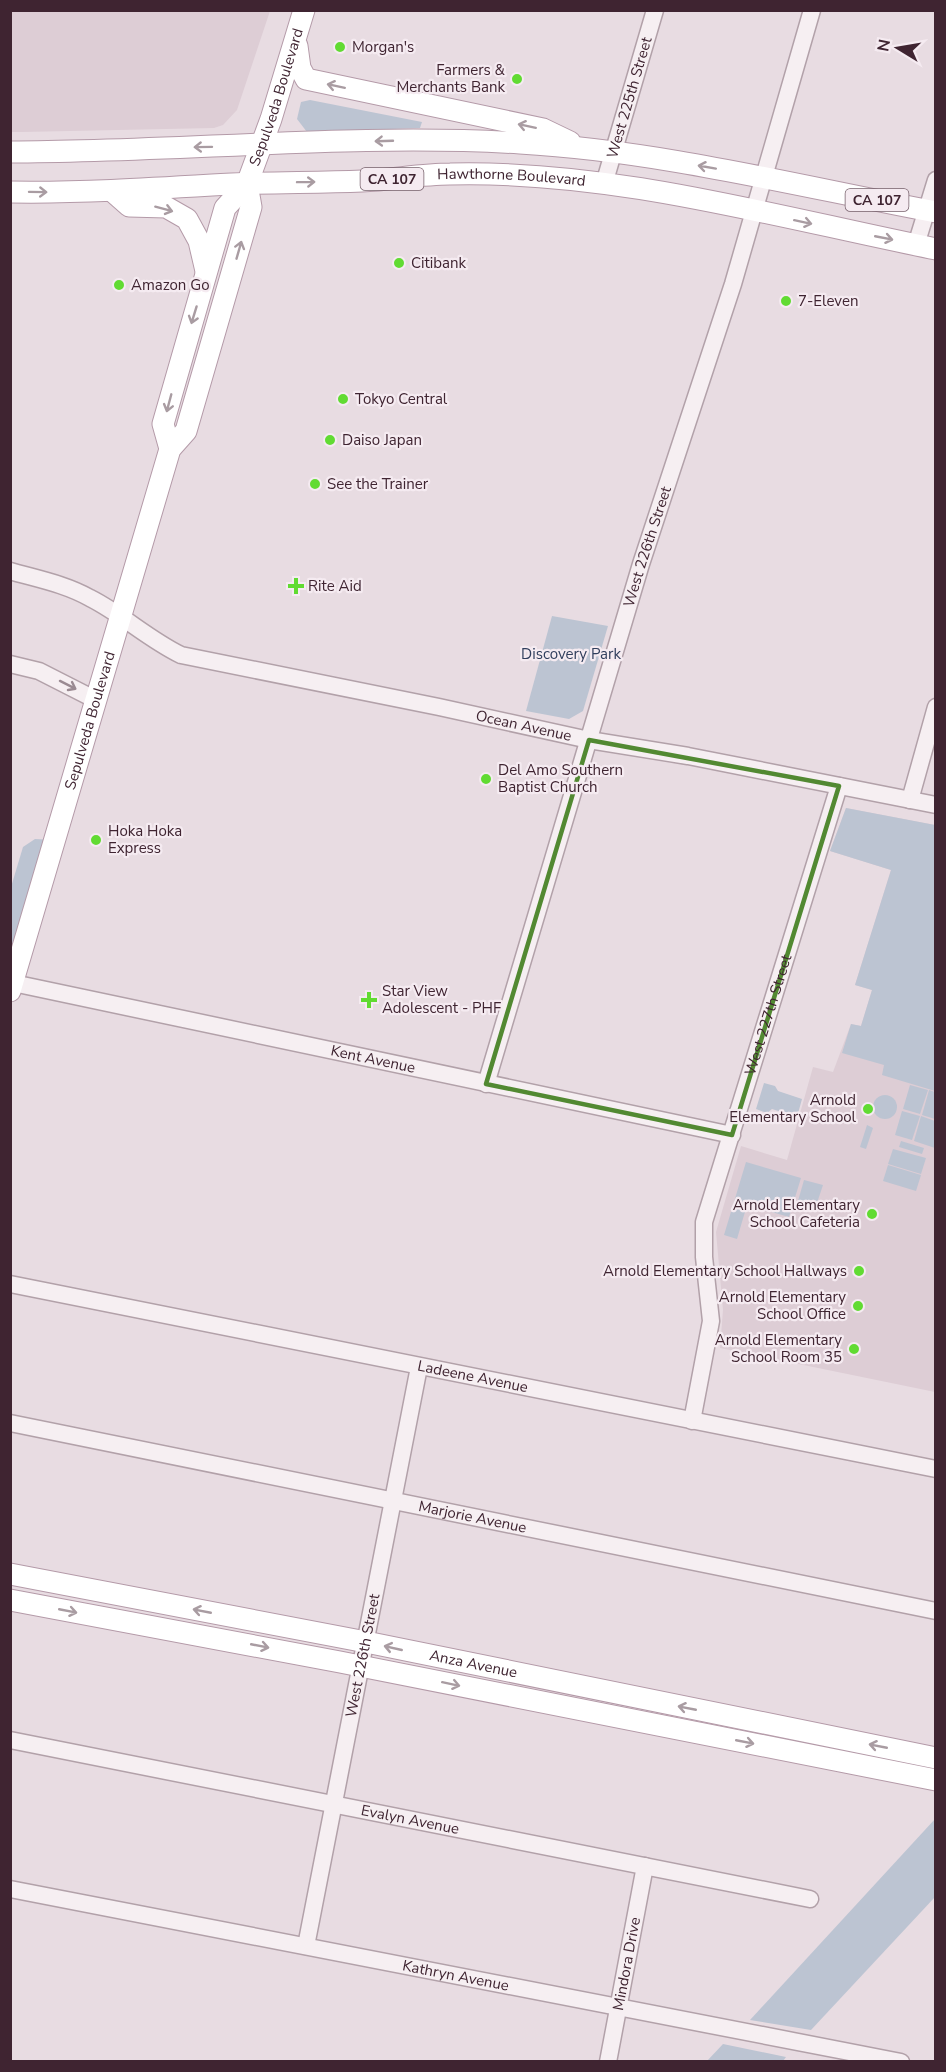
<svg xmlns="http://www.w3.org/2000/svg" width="946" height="2072" viewBox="0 0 946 2072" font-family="'Nunito Sans',sans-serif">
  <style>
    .built { fill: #ddcdd5 }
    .green { fill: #bcc4d2 }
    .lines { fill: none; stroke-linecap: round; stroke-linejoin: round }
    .minor-casing { stroke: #b2a1a9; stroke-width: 19 }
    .major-casing { stroke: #b49aa8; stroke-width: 23 }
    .minor { stroke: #f6eff2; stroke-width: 16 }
    .major { stroke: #fff; stroke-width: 21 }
    .oneway { stroke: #a99ca2 }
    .oneway2 { stroke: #9a8a92 }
    .marked { fill: none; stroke: #528932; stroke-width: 4.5; stroke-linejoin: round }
    .poi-dot { fill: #61db32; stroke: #f5ebf1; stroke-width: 2 }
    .labels { text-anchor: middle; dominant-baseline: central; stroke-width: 4.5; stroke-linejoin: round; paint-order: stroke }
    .shield { fill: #f5ebf1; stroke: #76606b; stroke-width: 1.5 }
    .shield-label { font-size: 14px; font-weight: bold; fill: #3f2431 }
    .poi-label { font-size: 15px; fill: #3f2431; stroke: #f5ebf1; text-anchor: start }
    .street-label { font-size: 15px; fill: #3f2431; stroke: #f5ebf1 }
    .park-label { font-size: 15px; fill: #303e5c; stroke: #f5ebf1 }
  </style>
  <rect width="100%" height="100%" fill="#e8dce2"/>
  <!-- built -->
  <g class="built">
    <path d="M11,10H270V11L237,110L223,125L214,128L22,132H11Z"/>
    <path d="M846,808L935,825V1392L720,1348L723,1310L716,1232L741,1146L787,1160L813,1067L833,1072L851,1024L861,1026L872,990L855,985L891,870L830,851Z"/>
  </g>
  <!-- green -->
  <g class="green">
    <path d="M310,100L422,122L420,128L307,132L297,119L301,102Z"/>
    <path d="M552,616L608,626L583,711L569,719L526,711Z"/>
    <path d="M846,808L935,825V1091L882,1075L884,1065L842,1053L851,1024L861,1026L872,990L855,985L891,870L830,851Z"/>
    <path d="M35,839L55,840L11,991V887L23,847Z"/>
    <path d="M764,1083L775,1086L778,1091L802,1099L797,1117L772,1109L767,1113L756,1109Z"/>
    <path d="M910,1085L928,1090L920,1114L903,1109Z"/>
    <path d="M929,1090L935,1092V1119L922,1115Z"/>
    <circle cx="885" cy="1107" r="12"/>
    <path d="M902,1111L920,1116L912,1140L895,1135Z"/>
    <path d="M921,1116L935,1121V1148L914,1141Z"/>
    <path d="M867,1125L873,1128L866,1149L860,1147Z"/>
    <path d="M901,1141L924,1148L922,1154L899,1147Z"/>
    <path d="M893,1149L926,1158L921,1174L888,1164Z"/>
    <path d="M746,1162L801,1178L789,1217L747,1205L737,1239L724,1235Z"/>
    <path d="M888,1165L921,1175L916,1191L883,1181Z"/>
    <path d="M804,1180L823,1185L816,1206L798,1201Z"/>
    <path d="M935,1819V1897L811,2030L750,2020Z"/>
    <path d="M723,2044L786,2057L783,2061H707Z"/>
  </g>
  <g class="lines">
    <defs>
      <g id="minor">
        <path id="s1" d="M604,184L655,10"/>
        <path d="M916,245L936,180"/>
        <path id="s2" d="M10,571C38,579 65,584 90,598C122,614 148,639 181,655L439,707L589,740L688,756L936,805"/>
        <path d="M10,664L39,671L96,700"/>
        <path d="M910,800L936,707"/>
        <path id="s3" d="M13,983L732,1135"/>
        <path id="s4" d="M486,1084L641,564L733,284L812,10"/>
        <path id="s5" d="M10,1284L936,1469"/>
        <path id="s6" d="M692,1421L711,1321L704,1257V1222L839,786"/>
        <path id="s7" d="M10,1423L936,1611"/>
        <path id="s8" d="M10,1740L810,1899"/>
        <path id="s9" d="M10,1889L901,2062"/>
        <path id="s10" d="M306,1946L419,1367"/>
        <path id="s11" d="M608,2062L645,1866"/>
      </g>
      <g id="major">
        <path d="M297,46L300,68L306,79L543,129L570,142"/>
        <path d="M10,152C180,152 351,133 520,143C661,151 798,186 936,212"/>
        <path d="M112,191L129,206L166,207L187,219L199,241L206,271"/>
        <path id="s12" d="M10,192C78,193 145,189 212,185C262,182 312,183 362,181C391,180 421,174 450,174C614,170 776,217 936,249"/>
        <path id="s13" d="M170,449L163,424L225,208L247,184L271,119L304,10"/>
        <path id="s14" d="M10,991L170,449L186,431L251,207L247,184"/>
        <path id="s15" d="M10,1574L366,1642L936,1758"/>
        <path d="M10,1600L340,1662L936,1780"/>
      </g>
    </defs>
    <!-- minor casing -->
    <use href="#minor" class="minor-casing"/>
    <!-- major casing -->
    <use href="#major" class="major-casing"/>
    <!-- minor -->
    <use href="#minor" class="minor"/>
    <!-- major -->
    <use href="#major" class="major"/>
  </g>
  <!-- one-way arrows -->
  <defs><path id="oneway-shaft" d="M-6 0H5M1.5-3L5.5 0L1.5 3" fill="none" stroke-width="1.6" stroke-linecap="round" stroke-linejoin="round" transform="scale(1.5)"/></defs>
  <g class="oneway">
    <use href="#oneway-shaft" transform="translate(336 86) rotate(-168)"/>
    <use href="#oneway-shaft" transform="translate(527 126) rotate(-168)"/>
    <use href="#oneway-shaft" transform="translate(384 141) rotate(178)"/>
    <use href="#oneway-shaft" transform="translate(203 147) rotate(179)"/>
    <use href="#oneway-shaft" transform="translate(707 167) rotate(-170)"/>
    <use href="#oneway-shaft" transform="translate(306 182) rotate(-1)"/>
    <use href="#oneway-shaft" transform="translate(38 192) rotate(1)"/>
    <use href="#oneway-shaft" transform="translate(164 209) rotate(15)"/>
    <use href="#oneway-shaft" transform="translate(803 222) rotate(12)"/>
    <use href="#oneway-shaft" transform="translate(884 238) rotate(11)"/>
    <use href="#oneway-shaft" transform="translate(239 250) rotate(-74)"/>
    <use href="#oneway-shaft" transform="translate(194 315) rotate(107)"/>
    <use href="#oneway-shaft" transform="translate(169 403) rotate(105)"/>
    <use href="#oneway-shaft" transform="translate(68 1611) rotate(11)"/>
    <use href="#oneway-shaft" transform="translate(202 1611) rotate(-169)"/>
    <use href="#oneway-shaft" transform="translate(260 1646) rotate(11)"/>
    <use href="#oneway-shaft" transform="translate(393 1648) rotate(-167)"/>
    <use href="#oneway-shaft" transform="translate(451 1684) rotate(12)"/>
    <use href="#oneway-shaft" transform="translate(687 1708) rotate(-169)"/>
    <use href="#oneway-shaft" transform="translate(745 1742) rotate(11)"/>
    <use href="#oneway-shaft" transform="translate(878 1746) rotate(-169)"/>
  </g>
  <use class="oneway2" href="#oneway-shaft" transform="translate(68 685) rotate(27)"/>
  <!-- marked area -->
  <path class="marked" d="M589,740L839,786L732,1135L486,1084Z"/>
  <!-- markers -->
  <g class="poi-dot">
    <circle cx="340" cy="47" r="6"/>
    <circle cx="517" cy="79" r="6"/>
    <circle cx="399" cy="263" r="6"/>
    <circle cx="119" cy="285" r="6"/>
    <circle cx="786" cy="301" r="6"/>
    <circle cx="343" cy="399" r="6"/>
    <circle cx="330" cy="440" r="6"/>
    <circle cx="315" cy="484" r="6"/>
    <path d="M293 577h6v6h6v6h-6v6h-6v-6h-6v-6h6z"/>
    <circle cx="486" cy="779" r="6"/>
    <circle cx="96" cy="840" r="6"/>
    <path d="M366 991h6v6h6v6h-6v6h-6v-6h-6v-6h6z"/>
    <circle cx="868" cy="1109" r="6"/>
    <circle cx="872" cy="1214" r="6"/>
    <circle cx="859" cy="1271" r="6"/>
    <circle cx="858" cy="1306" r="6"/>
    <circle cx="854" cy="1349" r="6"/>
  </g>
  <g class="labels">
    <!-- shield labels -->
    <g class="shield">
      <rect x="360.5" y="168" width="63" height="22" rx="4.5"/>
      <rect x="845.5" y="189" width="63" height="22" rx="4.5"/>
    </g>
    <g class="shield-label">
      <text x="392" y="179">CA 107</text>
      <text x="877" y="200">CA 107</text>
    </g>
    <!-- poi labels -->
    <g class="poi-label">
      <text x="352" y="47">Morgan's</text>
      <text x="505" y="70" text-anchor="end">Farmers &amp;<tspan x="505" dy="17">Merchants Bank</tspan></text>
      <text x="411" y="263">Citibank</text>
      <text x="131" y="285">Amazon Go</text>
      <text x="798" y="301">7-Eleven</text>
      <text x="355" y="399">Tokyo Central</text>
      <text x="342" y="440">Daiso Japan</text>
      <text x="327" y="484">See the Trainer</text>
      <text x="308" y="586">Rite Aid</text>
      <text x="498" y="770">Del Amo Southern<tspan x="498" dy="17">Baptist Church</tspan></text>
      <text x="108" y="831">Hoka Hoka<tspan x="108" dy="17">Express</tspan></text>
      <text x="382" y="991">Star View<tspan x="382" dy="17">Adolescent - PHF</tspan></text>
      <text x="856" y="1100" text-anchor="end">Arnold<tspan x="856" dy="17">Elementary School</tspan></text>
      <text x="860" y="1205" text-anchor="end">Arnold Elementary<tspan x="860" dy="17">School Cafeteria</tspan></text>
      <text x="847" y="1271" text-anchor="end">Arnold Elementary School Hallways</text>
      <text x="846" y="1297" text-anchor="end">Arnold Elementary<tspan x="846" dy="17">School Office</tspan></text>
      <text x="842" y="1340" text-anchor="end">Arnold Elementary<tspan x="842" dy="17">School Room 35</tspan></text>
    </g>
    <!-- street labels -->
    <g class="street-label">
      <text stroke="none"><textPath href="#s13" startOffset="375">Sepulveda Boulevard</textPath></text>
      <text stroke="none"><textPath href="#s1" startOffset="90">West 225th Street</textPath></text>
      <text stroke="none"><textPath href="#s12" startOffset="502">Hawthorne Boulevard</textPath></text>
      <text stroke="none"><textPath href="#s4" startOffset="561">West 226th Street</textPath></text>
      <text stroke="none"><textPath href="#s14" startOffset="282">Sepulveda Boulevard</textPath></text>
      <text stroke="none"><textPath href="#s2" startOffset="542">Ocean Avenue</textPath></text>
      <text stroke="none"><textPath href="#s6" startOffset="418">West 227th Street</textPath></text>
      <text stroke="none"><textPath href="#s3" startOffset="368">Kent Avenue</textPath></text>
      <text stroke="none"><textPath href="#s5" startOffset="472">Ladeene Avenue</textPath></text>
      <text stroke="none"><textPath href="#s7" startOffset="472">Marjorie Avenue</textPath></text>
      <text stroke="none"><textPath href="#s10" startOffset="296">West 226th Street</textPath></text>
      <text stroke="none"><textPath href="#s15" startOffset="472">Anza Avenue</textPath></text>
      <text stroke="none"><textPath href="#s8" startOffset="408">Evalyn Avenue</textPath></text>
      <text stroke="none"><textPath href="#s11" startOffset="100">Mindora Drive</textPath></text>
      <text stroke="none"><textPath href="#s9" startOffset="454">Kathryn Avenue</textPath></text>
    </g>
    <!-- park labels -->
    <g class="park-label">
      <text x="571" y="654">Discovery Park</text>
    </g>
  </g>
  <!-- border -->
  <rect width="946" height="2072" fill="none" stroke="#3f2431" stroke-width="24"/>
  <!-- north arrow -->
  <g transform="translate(898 48) rotate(281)" stroke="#f5ebf1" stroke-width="4.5" paint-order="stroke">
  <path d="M0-4.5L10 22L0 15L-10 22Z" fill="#3f2431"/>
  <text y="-9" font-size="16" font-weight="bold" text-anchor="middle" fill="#3f2431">N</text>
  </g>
</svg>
